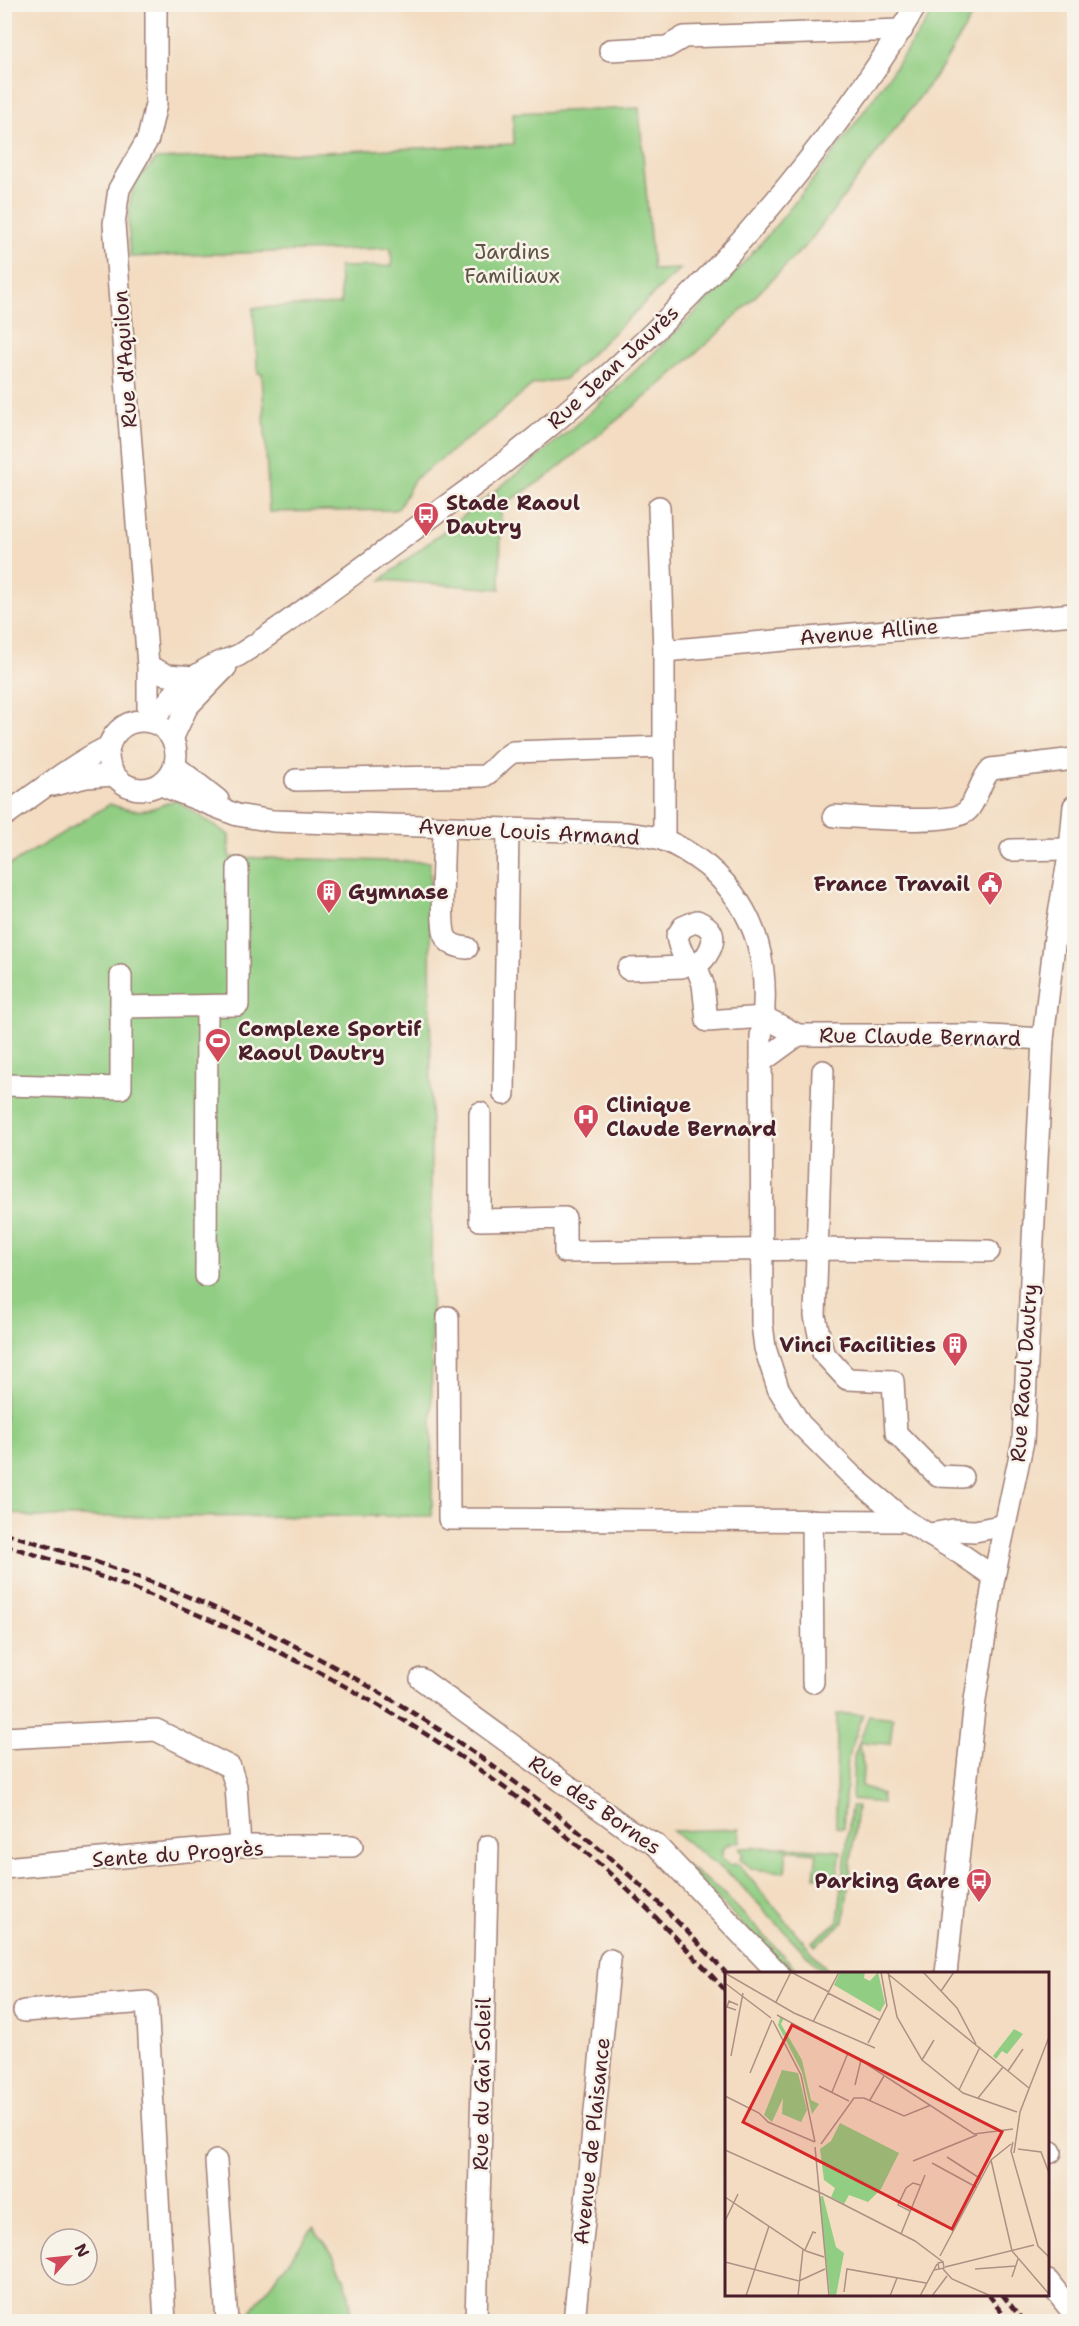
<svg xmlns="http://www.w3.org/2000/svg" width="1079" height="2326" viewBox="0 0 1079 2326" font-family="'Shantell Sans',sans-serif">
  <style>
    .green { fill: #91ce83; stroke: #6e7657; stroke-width: 1.5 }
    .lines { fill: none; stroke-linecap: round; stroke-linejoin: round }
    .minor-casing { stroke: #9e7e76; stroke-width: 24 }
    .minor { stroke: #fff; stroke-width: 21 }
    .rail { stroke: #4a1f2b; stroke-width: 4.5; stroke-dasharray: 9 4.5; stroke-linecap: butt }
    .labels { text-anchor: middle; dominant-baseline: central; stroke-width: 5; stroke-linejoin: round; paint-order: stroke }
    .park-label { font-size: 21px; fill: #5f5445; stroke: #f7f3e8 }
    .street-label { font-size: 21px; fill: #4a1f2b; stroke: #f7f3e8 }
    .poi-label { font-size: 21px; font-weight: bold; fill: #4a1f2b; stroke: #f7f3e8; text-anchor: start }
    .inset-road { fill: none; stroke: #af9085; stroke-width: 1.5 }
    .view { fill: #d62828; fill-opacity: 0.15; stroke: #d62828; stroke-width: 3 }
    .inset-edge { fill: none; stroke: #4a1f2b; stroke-width: 3 }
  </style>
  <rect width="100%" height="100%" fill="#f7f3e8"/>
  <filter id="ink" filterUnits="userSpaceOnUse"><feTurbulence type="fractalNoise" baseFrequency=".0167" numOctaves="2"/><feDisplacementMap in="SourceGraphic" scale="12" xChannelSelector="R" yChannelSelector="G"/><feConvolveMatrix kernelMatrix="1 2 1 2 8 2 1 2 1" color-interpolation-filters="sRGB"/></filter>
  <filter id="wash" filterUnits="userSpaceOnUse"><feTurbulence type="fractalNoise" baseFrequency=".008" numOctaves="4" result="noise"/><feDisplacementMap in="SourceGraphic" scale="24" xChannelSelector="R" yChannelSelector="G"/><feGaussianBlur stdDeviation="1.35" result="paint"/><feColorMatrix in="noise" values="0 0 0 0 0 0 0 0 0 0 0 0 0 0 0 0 0 1.4 0 .05"/><feComposite in="paint" operator="in"/></filter>
  <g filter="url(#wash)">
    <rect width="100%" height="100%" fill="#f3dcc1"/>
    <!-- green -->
    <g class="green">
      <path d="M938,5H978L944,64L919,98L809,242L721,331L659,386L547,477L501,506L500,589L381,580C436,536 492,495 546,450C603,403 657,351 709,299C796,212 869,106 938,5Z"/>
      <path d="M639,108L653,270L680,269L565,379L533,384L493,419L414,480L399,508L394,510L269,512L262,374L258,373L253,308L341,304L339,267L392,266L391,248L130,257C129,234 125,207 135,185C140,176 150,167 156,159L514,144L513,113Z"/>
      <path d="M175,800L229,835V857L430,862L432,1516L31,1517L5,1511V868L110,804C138,815 148,811 175,800Z"/>
      <path d="M837,1714H863L848,1758L843,1828L836,1827Z"/>
      <path d="M869,1715L893,1718L890,1744L860,1742L863,1767L862,1786L881,1794L882,1803L852,1800L854,1757Z"/>
      <path d="M851,1807H857L849,1880H843Z"/>
      <path d="M739,1829L740,1842C729,1842 720,1847 722,1859L729,1865L738,1864L830,1973H824L734,1878L672,1831Z"/>
      <path d="M787,1847L841,1851L837,1878L814,1876L817,1853L787,1850L785,1872L752,1869L740,1859L743,1854L739,1848Z"/>
      <path d="M683,1863L720,1890L800,1973H790Z"/>
      <path d="M842,1886L848,1887L844,1922L815,1946L812,1942L838,1921Z"/>
      <path d="M313,2228C337,2255 350,2283 352,2319H361V2321H246L245,2319Z"/>
    </g>
  </g>
  <g filter="url(#ink)">
    <g class="lines">
      <defs>
        <g id="minor">
          <path d="M610,50L667,47L684,37L902,30"/>
          <path d="M659,507L664,651V840"/>
          <path d="M664,651L1074,614"/>
          <path d="M148,666L167,675L194,677"/>
          <circle cx="142" cy="755" r="34"/>
          <path d="M148,721V666L114,224L119,189L148,139L156,104V4"/>
          <path d="M152,722C160,713 167,701 175,693C187,682 200,672 214,665C222,661 231,659 239,655C254,646 268,635 283,625C345,581 406,535 468,490C643,361 803,191 917,4"/>
          <path d="M172,739L187,707L226,667"/>
          <path d="M175,766L218,800"/>
          <path d="M296,780L484,776C496,769 500,759 513,752L664,747"/>
          <path d="M53,785L86,777L114,775"/>
          <path d="M161,785L237,815L273,821L627,833C639,835 652,836 664,840C679,846 694,856 707,866C760,911 771,970 761,1037L762,1324L765,1348L778,1388L800,1424L851,1475L906,1521L958,1552L994,1577"/>
          <path d="M4,816C40,791 69,766 108,747"/>
          <path d="M834,816C857,817 955,826 968,810C978,798 980,780 991,769L1074,759"/>
          <path d="M444,827C444,846 439,925 446,938C450,945 459,947 467,948"/>
          <path d="M1011,850L1070,849"/>
          <path d="M696,965C706,960 718,941 710,930C707,925 701,923 697,921L683,927L677,936C679,949 684,960 696,965L703,984L707,1021L764,1017"/>
          <path d="M628,969L682,967L689,962"/>
          <path d="M121,1007L238,1005V868"/>
          <path d="M764,1017L798,1035H973L1043,1039"/>
          <path d="M761,1062L798,1035"/>
          <path d="M823,1071L815,1316L823,1353L847,1379L893,1381L896,1433L938,1476L962,1477"/>
          <path d="M4,1085L121,1088V976"/>
          <path d="M504,1094L508,830"/>
          <path d="M480,1113V1220L565,1218V1252L817,1249L989,1251"/>
          <path d="M206,1276L207,1006"/>
          <path d="M448,1317L449,1519L906,1521"/>
          <path d="M812,1520L813,1682"/>
          <path d="M930,1534L953,1530L975,1531L1005,1525"/>
          <path d="M421,1679L629,1830L655,1844L779,1974"/>
          <path d="M4,1738L156,1730L230,1767L236,1786L240,1846"/>
          <path d="M4,1868L240,1846H352"/>
          <path d="M946,1974L975,1700L994,1577L1023,1441L1043,1039L1055,937L1070,849L1074,806"/>
          <path d="M24,2011L147,2002L165,2322"/>
          <path d="M1048,2153L1051,2152"/>
          <path d="M216,2161L227,2322"/>
          <path d="M1048,2281L1074,2314"/>
          <path d="M476,2322L488,1846"/>
          <path d="M574,2322L610,1960"/>
        </g>
      </defs>
      <!-- minor casing -->
      <use href="#minor" class="minor-casing"/>
      <!-- minor -->
      <use href="#minor" class="minor"/>
      <!-- rail -->
      <g class="rail">
        <path d="M4,1533C65,1551 126,1571 184,1595C337,1658 479,1746 604,1853C648,1890 688,1932 727,1974"/>
        <path d="M4,1545C220,1609 429,1714 598,1863C644,1903 685,1947 726,1991"/>
        <path d="M988,2294L1010,2322"/>
        <path d="M1002,2294L1024,2322"/>
      </g>
    </g>
  </g>
  <!-- icons -->
  <defs>
    <symbol id="bus-pin" viewBox="-11 -11 22 30"><path d="M0 17L-7.5 6A9.5 9.5 0 1 1 7.5 6Z" fill="#d1495b" stroke="#f7f3e8"/><path d="M-5-6H5V4H4V6H2V4H-2V6H-4V4H-5ZM-3.5-4V0h7V-4ZM-3.5 1.2v1.5H-2V1.2ZM2 1.2v1.5H3.5V1.2Z" fill="#fff"/></symbol>
    <symbol id="civic-pin" viewBox="-11 -11 22 30"><path d="M0 17L-7.5 6A9.5 9.5 0 1 1 7.5 6Z" fill="#d1495b" stroke="#f7f3e8"/><path d="M-.6-6.5H3V-4.5H.6V-3L4-1V1h2V6H-6V1h2V-1L-.6-3ZM-1.2 2.5V6h2.4V2.5Z" fill="#fff"/></symbol>
    <symbol id="building-pin" viewBox="-11 -11 22 30"><path d="M0 17L-7.5 6A9.5 9.5 0 1 1 7.5 6Z" fill="#d1495b" stroke="#f7f3e8"/><path d="M-4-6H4V6H1V3H-1V6H-4ZM-2.5-4.3h1.7v1.8h-1.7ZM.8-4.3h1.7v1.8H.8ZM-2.5-1h1.7V.8h-1.7ZM.8-1h1.7V.8H.8Z" fill="#fff"/></symbol>
    <symbol id="stadium-pin" viewBox="-11 -11 22 30"><path d="M0 17L-7.5 6A9.5 9.5 0 1 1 7.5 6Z" fill="#d1495b" stroke="#f7f3e8"/><path d="M0-5a6.5 5 0 1 0 0 10a6.5 5 0 1 0 0-10ZM-3.5-1.8h7v3.6h-7Z" fill="#fff"/></symbol>
    <symbol id="hospital-pin" viewBox="-11 -11 22 30"><path d="M0 17L-7.5 6A9.5 9.5 0 1 1 7.5 6Z" fill="#d1495b" stroke="#f7f3e8"/><path d="M-5-5h3v3.5h4V-5h3V5h-3V1.5h-4V5h-3Z" fill="#fff"/></symbol>
  </defs>
  <g fill-rule="evenodd">
    <use href="#bus-pin" x="411" y="500" width="30" height="40"/>
    <use href="#civic-pin" x="975" y="869" width="30" height="40"/>
    <use href="#building-pin" x="314" y="877" width="30" height="40"/>
    <use href="#stadium-pin" x="203" y="1026" width="30" height="40"/>
    <use href="#hospital-pin" x="571" y="1102" width="30" height="40"/>
    <use href="#building-pin" x="940" y="1330" width="30" height="40"/>
    <use href="#bus-pin" x="964" y="1866" width="30" height="40"/>
  </g>
  <g class="labels">
    <!-- park labels -->
    <g class="park-label">
      <text x="512" y="252">Jardins<tspan x="512" dy="24">Familiaux</tspan></text>
    </g>
    <!-- street labels -->
    <g class="street-label">
      <text transform="translate(125 359) rotate(-94)">Rue d'Aquilon</text>
      <text transform="translate(613 367) rotate(-43)">Rue Jean Jaurès</text>
      <text transform="translate(869 632) rotate(-5)">Avenue Alline</text>
      <text transform="translate(529 832) rotate(3)">Avenue Louis Armand</text>
      <text transform="translate(920 1037) rotate(1)">Rue Claude Bernard</text>
      <text transform="translate(1024 1373) rotate(-86)">Rue Raoul Dautry</text>
      <text transform="translate(595 1805) rotate(35)">Rue des Bornes</text>
      <text transform="translate(178 1854) rotate(-4)">Sente du Progrès</text>
      <text transform="translate(482 2084) rotate(-89)">Rue du Gai Soleil</text>
      <text transform="translate(592 2141) rotate(-84)">Avenue de Plaisance</text>
    </g>
    <!-- poi labels -->
    <g class="poi-label">
      <text x="446" y="503">Stade Raoul<tspan x="446" dy="24">Dautry</tspan></text>
      <text x="970" y="884" text-anchor="end">France Travail</text>
      <text x="348" y="892">Gymnase</text>
      <text x="238" y="1029">Complexe Sportif<tspan x="238" dy="24">Raoul Dautry</tspan></text>
      <text x="606" y="1105">Clinique<tspan x="606" dy="24">Claude Bernard</tspan></text>
      <text x="936" y="1345" text-anchor="end">Vinci Facilities</text>
      <text x="960" y="1881" text-anchor="end">Parking Gare</text>
    </g>
  </g>
  <!-- overview -->
  <g transform="translate(725 1972)">
    <rect width="324" height="324" fill="#f3dcc1"/>
    <path d="M115,0H140L139,6L145,9L153,0L160,31L155,40L109,13ZM55,46H59L56,52L77,88L86,128L94,132L87,142L77,100L53,53ZM289,57L298,62L282,82L277,79L271,87L268,84ZM57,98L73,101L82,138L76,150L57,142L58,126L47,150L39,143ZM115,151L174,181L156,217L143,230L124,223L119,232L106,225L110,216L99,208L95,177L106,169ZM98,224L111,275L119,281L111,324H105L94,225Z" fill="#91ce83"/>
    <path class="inset-road" d="M163,0L172,45L197,88L238,121L292,140M198,0L232,36L251,72M0,1L69,41L150,76M163,2L304,116M0,11L46,46M216,19L229,0M103,21L155,48M51,30L66,0L104,20M11,38L2,35L4,29L13,33M52,43L140,91L249,162L288,157M48,49L76,103L90,170M88,50L114,0M143,71L162,34L156,0M6,84L18,21M197,88L209,68M283,99L298,77M25,101L47,48M130,113L136,88M94,114L124,129M234,118L255,75M107,120L123,81M0,124L34,141L43,150L90,170M253,126L278,95M145,128L159,104M288,170L286,179L313,274L324,285M96,172L129,126H139L179,144L206,133M90,175L104,324M293,177L316,180L324,201M0,178L98,222L190,269L218,290M289,181L295,140L324,65M222,185L256,207M266,188L287,279L324,322M188,189L252,163M207,191L251,215M0,225L81,279L99,285M185,239L173,233L181,216L188,211L195,213M0,249L13,222M176,262L200,203M80,278L88,260L91,261M215,284L266,188L286,172M0,290L74,309L100,297M220,295L309,273M218,297L227,307L266,324M250,297L291,294M209,298L219,296L218,290L213,291L214,297M287,305L293,287M119,320L122,297L201,311M21,324L44,254M73,324L78,277M165,324L172,306M195,324L212,292M207,324L222,304"/>
    <path class="view" d="M67,53L277,160L227,257L18,150Z"/>
    <rect width="324" height="324" class="inset-edge"/>
  </g>
  <!-- margin -->
  <rect width="1079" height="2326" fill="none" stroke="#f7f3e8" stroke-width="24"/>
  <!-- north arrow -->
  <g transform="translate(69 2257) rotate(63)"><circle r="28" fill="#f7f3e8" stroke="#b29e9c" stroke-width="1.5"/>
  <path d="M0-4.5L10 22L0 15L-10 22Z" fill="#d1495b"/>
  <text y="-9" font-size="16" font-weight="bold" text-anchor="middle" fill="#4a1f2b">N</text>
  </g>
</svg>
